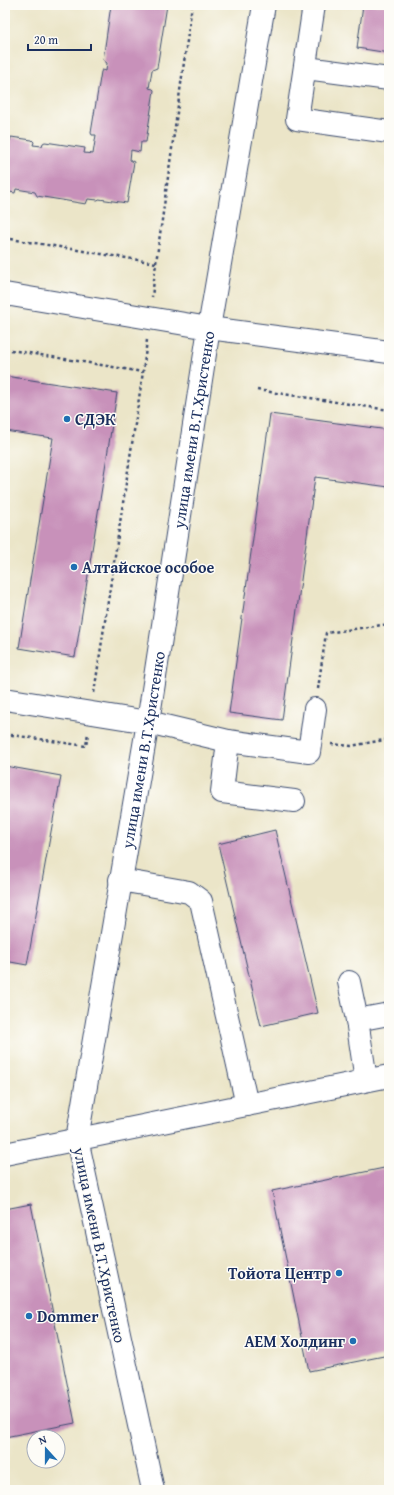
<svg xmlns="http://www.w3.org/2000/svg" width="394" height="1495" viewBox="0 0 394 1495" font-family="'Gentium Book Plus',serif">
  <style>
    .building { fill: #c891ba }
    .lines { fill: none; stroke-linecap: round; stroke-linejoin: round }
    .minor-casing { stroke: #3a4a6e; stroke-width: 24 }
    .path { stroke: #3a4a6e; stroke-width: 2.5; stroke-dasharray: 3 3; stroke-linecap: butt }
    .minor { stroke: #fff; stroke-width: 22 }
    .poi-dot { fill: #1f6fb2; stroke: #fdfcf7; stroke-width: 1.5 }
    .labels { text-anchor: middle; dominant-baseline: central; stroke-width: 3; stroke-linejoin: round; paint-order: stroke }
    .poi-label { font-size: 16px; font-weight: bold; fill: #1b2f5e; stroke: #fdfcf7; text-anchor: start }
    .street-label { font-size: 16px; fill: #1b2f5e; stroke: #fdfcf7 }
  </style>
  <rect width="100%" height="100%" fill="#fdfcf7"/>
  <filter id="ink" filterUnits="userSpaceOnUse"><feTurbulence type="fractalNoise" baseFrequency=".025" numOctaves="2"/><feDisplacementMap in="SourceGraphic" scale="8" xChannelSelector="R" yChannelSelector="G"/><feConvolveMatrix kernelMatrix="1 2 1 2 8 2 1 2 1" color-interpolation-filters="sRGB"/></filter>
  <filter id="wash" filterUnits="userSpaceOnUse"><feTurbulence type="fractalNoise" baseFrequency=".012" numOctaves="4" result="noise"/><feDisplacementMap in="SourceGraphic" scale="16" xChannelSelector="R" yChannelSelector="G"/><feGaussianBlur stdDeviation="0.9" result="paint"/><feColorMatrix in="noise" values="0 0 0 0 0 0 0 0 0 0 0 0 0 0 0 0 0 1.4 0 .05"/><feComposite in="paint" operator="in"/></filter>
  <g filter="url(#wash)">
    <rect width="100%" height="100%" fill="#ebe5c8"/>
    <g id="blocks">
      <!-- building -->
      <g class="building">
        <path d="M111,5H167L157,68L152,70L149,88L153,89L154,90L146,142H141L140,152L131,150L130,160L134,162L127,203L99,199L98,200L88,199L86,204L37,196L35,192L16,189L15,193L5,191V141H10L11,137L32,140L34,142L33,145L42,146L43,143L45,142L85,148L84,153L93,154L96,135H92L91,133L101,72L102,70L106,71L107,63L103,60Z"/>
        <path d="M363,5H389V53L357,48Z"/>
        <path d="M5,376L117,393L75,657L19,648L53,438L5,431Z"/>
        <path d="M270,414L389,430V487L315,477L282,720L229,713Z"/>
        <path d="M5,766L61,776L27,965L5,961Z"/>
        <path d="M275,830L318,1013L261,1026L218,844Z"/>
        <path d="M389,1167V1355L309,1371L272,1191Z"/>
        <path d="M31,1204L75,1423L5,1437V1209Z"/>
      </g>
    </g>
  </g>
  <g filter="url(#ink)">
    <use href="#blocks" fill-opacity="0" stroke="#3a4a6e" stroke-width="1"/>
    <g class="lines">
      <defs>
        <g id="minor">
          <path d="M314,5L297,119L389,132"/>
          <path d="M306,68L389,79"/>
          <path d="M5,294L209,328L389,352"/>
          <path d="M5,699L148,722L228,741L309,752L315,709"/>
          <path d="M228,741L222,792L294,801"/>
          <path d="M120,880L189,892L201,901L247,1105"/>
          <path d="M349,982L357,1020L366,1080"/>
          <path d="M357,1020L389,1014"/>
          <path d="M5,1154L389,1076"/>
          <path id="s1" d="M153,1490L77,1139L148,722L209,328L264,5"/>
        </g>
      </defs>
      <!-- minor casing -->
      <use href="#minor" class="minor-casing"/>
      <!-- path -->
      <g class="path">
        <path d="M5,238L156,263L152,297"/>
        <path d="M156,263L192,5"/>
        <path d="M5,349L143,372"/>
        <path d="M257,390L389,410"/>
        <path d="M318,689L326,633L389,624"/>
        <path d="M94,693L143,372L147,340"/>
        <path d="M5,734L86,746L88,733"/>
        <path d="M331,744L351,746L389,739"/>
      </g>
      <!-- minor -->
      <use href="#minor" class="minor"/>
    </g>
  </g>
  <!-- markers -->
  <g class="poi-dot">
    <circle cx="67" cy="419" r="4"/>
    <circle cx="74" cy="567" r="4"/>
    <circle cx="339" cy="1273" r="4"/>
    <circle cx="29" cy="1316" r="4"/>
    <circle cx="353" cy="1341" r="4"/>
  </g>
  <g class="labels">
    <!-- poi labels -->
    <g class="poi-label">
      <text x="75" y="419">СДЭК</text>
      <text x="82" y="567">Алтайское особое</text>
      <text x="331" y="1273" text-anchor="end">Тойота Центр</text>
      <text x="37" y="1316">Dommer</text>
      <text x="345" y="1341" text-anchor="end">АЕМ Холдинг</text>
    </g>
    <!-- street labels -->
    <g class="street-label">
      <text stroke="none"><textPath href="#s1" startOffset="1078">улица имени В.Т.Христенко</textPath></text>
      <text stroke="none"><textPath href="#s1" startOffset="754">улица имени В.Т.Христенко</textPath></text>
      <text transform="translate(100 1245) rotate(78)">улица имени В.Т.Христенко</text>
    </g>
  </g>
  <!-- margin -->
  <rect width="394" height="1495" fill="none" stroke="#fdfcf7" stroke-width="20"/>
  <!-- north arrow -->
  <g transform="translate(46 1449) rotate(339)"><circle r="19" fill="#fdfcf7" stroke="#a3aaba"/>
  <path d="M0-3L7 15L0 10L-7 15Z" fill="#1f6fb2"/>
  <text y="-6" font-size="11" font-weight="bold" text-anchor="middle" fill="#1b2f5e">N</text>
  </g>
  <!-- scale -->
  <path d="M28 44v6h63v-6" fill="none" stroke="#1b2f5e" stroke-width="2"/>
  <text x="34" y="44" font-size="12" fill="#1b2f5e" stroke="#fdfcf7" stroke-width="3" paint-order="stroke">20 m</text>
</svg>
